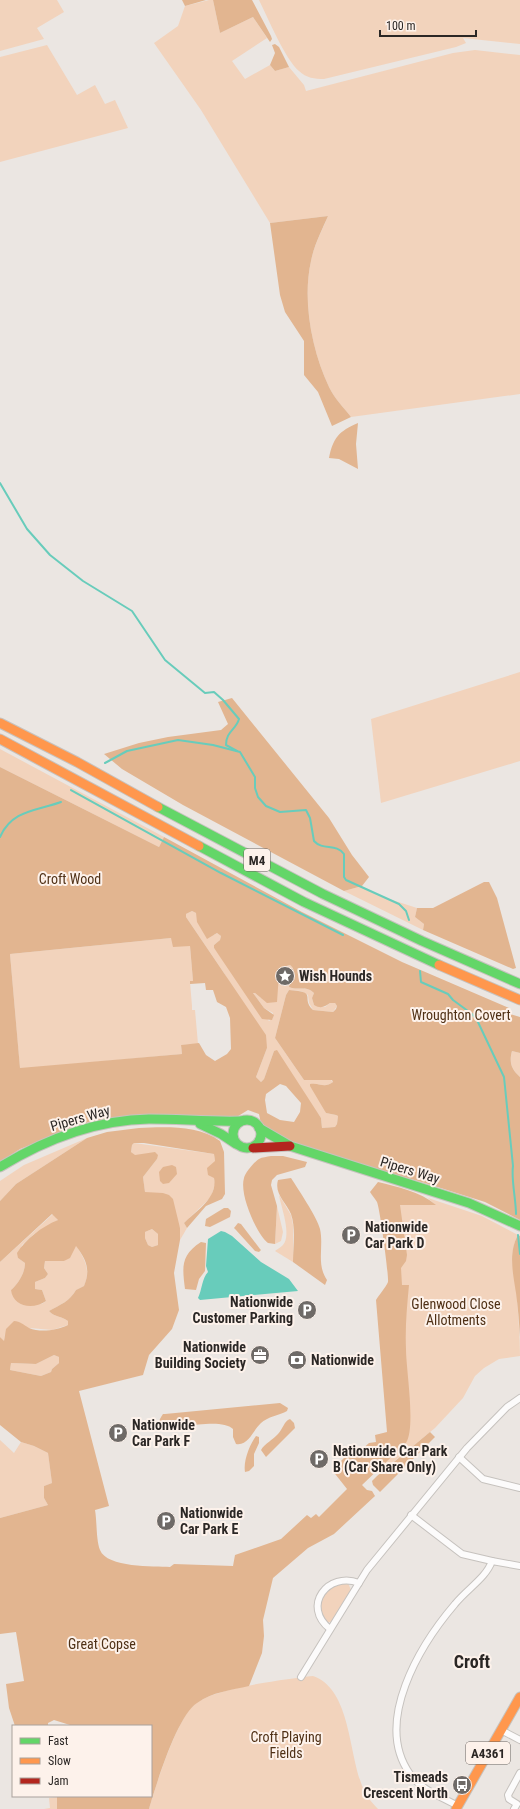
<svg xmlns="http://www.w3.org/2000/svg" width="520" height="1809" viewBox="0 0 520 1809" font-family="'Roboto Condensed',sans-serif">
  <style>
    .green { fill: #f2d3bc }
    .forest { fill: #e2b590; fill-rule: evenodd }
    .water { fill: #68ccbb }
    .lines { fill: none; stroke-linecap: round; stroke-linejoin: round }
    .stream { stroke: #68ccbb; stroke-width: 2 }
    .street-casing { stroke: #c6c2be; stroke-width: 8 }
    .fast-casing { stroke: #c6c2be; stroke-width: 11 }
    .slow-casing { stroke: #c6c2be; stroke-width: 11 }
    .jam-casing { stroke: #c6c2be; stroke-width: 11 }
    .street { stroke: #fcfbfb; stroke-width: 6 }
    .fast { stroke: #63d668; stroke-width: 9 }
    .slow { stroke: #ff974d; stroke-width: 9 }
    .jam { stroke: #b3261e; stroke-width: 9 }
    .labels { text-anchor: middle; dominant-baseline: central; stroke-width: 4; stroke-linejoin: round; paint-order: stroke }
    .shield { fill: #fdf2eb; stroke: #6a6460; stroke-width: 1 }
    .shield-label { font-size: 13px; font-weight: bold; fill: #2b2725 }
    .park-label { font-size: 14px; fill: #4f3015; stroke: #fdf2eb }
    .poi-label { font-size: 14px; font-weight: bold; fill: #2b2725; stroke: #fdf2eb; text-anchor: start }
    .street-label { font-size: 14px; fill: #2b2725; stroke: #fdf2eb }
    .district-label { font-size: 18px; font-weight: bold; fill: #2b2725; stroke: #fdf2eb }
  </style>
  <rect width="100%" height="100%" fill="#ebe6e2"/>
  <!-- green -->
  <g class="green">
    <path d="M0,0H57L64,12L37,28L44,39L0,51Z"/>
    <path d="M209,0H213L220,33L253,17L267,38L232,61L245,79L270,65L275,71L289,67L304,85L306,91L453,53L475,50L520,55V394L351,417C344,408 334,398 329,387C312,351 302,301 311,261C314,245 322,231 328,216L270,223L201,110L154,43L178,26L185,6Z"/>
    <path d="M259,0H520V44L463,38L466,43L456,47L324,79C315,79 306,78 299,71C285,59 268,18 259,0Z"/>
    <path d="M47,45L77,95L95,85L105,104L115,100L128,128L0,162V57Z"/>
    <path d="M520,672V761L381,803L371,719Z"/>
    <path d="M0,749L164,837L159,847L0,767Z"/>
    <path d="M362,886L383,897L417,908L415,917L424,924L423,930L344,891Z"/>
    <path d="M192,911L196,913L198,918L214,935L217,933L221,936L220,940L214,945V948L269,1021L273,1018V1013L264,1008L253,993H255L261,998L280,981L279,974L283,967L290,965L292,967C296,974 290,980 289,987C297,991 306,985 314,993L312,998L314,1005L325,1007L330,1003H335L337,1006L333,1012L313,1010L309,1003L308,995L301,991L289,990L286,995L275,1038L304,1080H331L333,1082C328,1086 324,1086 318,1084L326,1113L336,1115L338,1116L337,1124L335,1127L322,1128L321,1118L274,1051L264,1079L261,1082L256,1077L267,1048L224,973L186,917V914Z"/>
    <path d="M171,938L190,946L193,981L190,982L192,1006V1010H195L198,1044L181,1045L182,1054L20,1069L10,954Z"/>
    <path d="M512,1051L520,1053V1077C511,1069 509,1062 512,1051Z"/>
    <path d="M87,1138L16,1184L0,1201V1181L24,1165Z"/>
    <path d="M134,1143L214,1154L215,1161L214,1178L215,1184L211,1197L184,1223L187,1228L180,1240V1228L163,1193H146L145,1192L143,1177L157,1159L135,1156L131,1152L132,1145Z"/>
    <path d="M279,1195L291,1215L293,1225V1262L275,1251C277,1249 280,1248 283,1245C292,1235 281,1207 279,1195Z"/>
    <path d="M428,1198L482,1216L518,1235C507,1255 515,1275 517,1296C518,1316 520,1336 520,1356L499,1359L484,1368L475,1376L463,1398L435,1428L387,1467L381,1462L399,1440L400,1204L435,1205Z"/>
    <path d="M277,1206L283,1232L281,1241L275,1244Z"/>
    <path d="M53,1214L58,1220L34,1234L22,1245L18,1258L25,1263C25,1273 18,1284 11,1290L42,1304L46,1301L42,1290L35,1289V1282L45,1278L48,1274L44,1268L45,1261H64L76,1245C85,1260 91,1270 84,1286L76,1290C70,1301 60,1305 49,1311C54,1317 62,1316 68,1321V1325L52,1330L30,1328L5,1334L4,1342L0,1337V1262Z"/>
    <path d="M152,1229L158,1234V1245L152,1247L148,1245L145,1238V1232Z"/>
    <path d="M54,1355L59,1357V1363L52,1369L51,1372L41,1376L10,1370L11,1363L36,1364Z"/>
    <path d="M0,1440L14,1453L21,1442L34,1446L48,1453L52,1483L44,1486V1498L48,1505L0,1518Z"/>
    <path d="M348,1583L351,1590L333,1621L326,1623C314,1602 325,1586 348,1583Z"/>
    <path d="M313,1676C353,1690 348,1760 365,1792C368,1798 373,1804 378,1809H149C156,1785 177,1718 195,1704C214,1688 287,1679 313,1676Z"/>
    <path d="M57,1797V1809H44L50,1808L49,1798Z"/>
  </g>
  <!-- forest -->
  <g class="forest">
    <path d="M182,0H206L185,6Z"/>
    <path d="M213,0H252L271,36L272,39L270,42L253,17L220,33Z"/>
    <path d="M275,44L279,47L289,67L275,71L270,65L275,53L272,45Z"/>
    <path d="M328,216C322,230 314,245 311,261C302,301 312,351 329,387C334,398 344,408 351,417L332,426L318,392L304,375V341L285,312L280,295L270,223Z"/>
    <path d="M358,423L356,444L358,469L339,459L329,458C333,438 339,431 358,423Z"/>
    <path d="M232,698L329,818L352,855L369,877L362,886L344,891L183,805L122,769L104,754L139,743L168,737L221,730L228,724L218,702Z"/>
    <path d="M0,767L159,847L164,837L302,912L402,962L509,1008L510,1014L520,1017V1053L512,1051C509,1062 511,1069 520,1077V1220L485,1202L425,1183L327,1155L282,1138L261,1124L259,1114L248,1110L235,1118L163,1114L91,1121L20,1149L0,1162ZM192,911L196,913L197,922L207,939L217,933L221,936L220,940L214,945V948L262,1019L272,1020L274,1015L264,1008L253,993H255L267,1003L277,1002L279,974L283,967L290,965L292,967C297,974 290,979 289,987C297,991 306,985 314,993L312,998L314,1005C321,1009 324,1007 330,1003H335L337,1006L336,1009L333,1012L313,1010C300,998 319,992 289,990L286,995L275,1038L304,1080H332L333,1082C324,1089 319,1082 310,1084V1086L326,1113L336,1115L338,1116L337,1124L335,1127L322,1128L321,1118L277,1050L274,1051L264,1079L261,1082L256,1077L267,1048L266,1035L186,917V914ZM171,938L173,947L190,946L193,981H190V984L205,983L206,990H213L217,1002L226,1007L230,1018L231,1049L227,1054L215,1061L206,1055L199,1043L181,1045L182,1054L20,1068L10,954ZM280,1084L286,1086L301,1103L300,1112L294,1122L280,1120L267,1113L265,1100L266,1094Z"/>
    <path d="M484,882H489L497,898L516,968L513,969L423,930L424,924L415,917L417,908H433Z"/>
    <path d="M139,1128C165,1127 198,1125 220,1141L224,1152L225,1194L222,1199L206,1206L187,1228L184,1223C196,1211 218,1198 214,1178L208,1175L207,1168L215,1161L214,1154L144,1143H134L132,1145L131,1152L135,1155L155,1152L158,1155L157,1159L143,1177L145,1192L163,1193L169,1195L173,1199L180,1228V1240L174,1273L179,1310L172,1329L149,1355L143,1375L79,1391L109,1506L95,1510C97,1521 96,1540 100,1550C107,1568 154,1566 170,1567L174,1564L233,1566L235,1555L281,1539L307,1515L311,1518L316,1514L319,1517L347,1489L332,1470L353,1449L358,1453L369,1443L376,1442L375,1435L387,1432L376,1300C379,1295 386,1287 388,1282C389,1277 380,1209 377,1202C375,1199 372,1195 370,1192L378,1182C397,1187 420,1191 436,1205H400L407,1255L406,1261L401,1268L402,1285H409C407,1306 405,1328 406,1349C406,1370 416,1427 406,1443L362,1485L367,1490L372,1491L375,1496L334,1534L308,1548L273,1578L263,1620L264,1636L262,1653L249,1686C232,1690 212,1692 197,1703C177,1716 156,1785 149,1809H57V1796H151V1726H70V1725L54,1720L48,1723V1726H15L9,1708L6,1684L24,1681L16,1632L0,1634V1518L48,1505L44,1498V1486L52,1483L48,1453L34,1446L21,1442L0,1425V1337L4,1341L6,1329L14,1321C20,1321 24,1325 29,1328C41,1333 57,1330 68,1325V1321C62,1316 54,1317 49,1311C60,1305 70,1301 76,1290L84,1286C91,1270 86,1259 76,1246L70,1258L64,1261H45L44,1268L48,1274L45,1278L35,1282V1289L42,1290L46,1301C33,1310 13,1307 11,1290C18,1284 25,1273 25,1263L18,1258L17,1253C26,1239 41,1227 58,1220L52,1214L0,1262V1201L16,1184L87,1138L107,1132ZM152,1229L158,1234V1245L152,1247L148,1245L145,1238V1232ZM54,1355L59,1357V1363L52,1369L51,1372L41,1376L10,1370L11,1363L36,1364Z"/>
    <path d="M271,1156H283L307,1162L305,1167L277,1175L272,1180L271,1185L277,1206L275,1244L268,1243C256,1233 239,1194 244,1178C245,1173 254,1162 259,1159C262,1157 267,1157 271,1156Z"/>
    <path d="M172,1165L176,1167L177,1174L169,1183L163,1184L160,1181L159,1172L163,1167Z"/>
    <path d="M291,1178C298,1189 317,1217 320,1229C324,1247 316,1264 327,1280L325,1285L293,1262C293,1247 296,1228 291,1214C286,1202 274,1194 278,1180Z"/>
    <path d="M224,1208H228L231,1211L230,1217L210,1227L205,1226L206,1219Z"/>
    <path d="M238,1223L241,1224L260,1249L261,1250L259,1252L255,1251L236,1230L234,1228Z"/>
    <path d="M518,1235L520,1236V1337C519,1322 518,1307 516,1293C513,1273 508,1253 518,1235Z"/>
    <path d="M201,1242L206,1243L205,1271L199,1279L196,1290L185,1289C182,1266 181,1255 201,1242Z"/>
    <path d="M280,1403L288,1408L287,1411C280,1415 267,1417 261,1423C253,1430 249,1446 236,1444L233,1437V1429C221,1417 177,1429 160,1429C158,1422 159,1420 163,1414H165Z"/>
    <path d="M290,1419L294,1423L295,1428L266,1457L261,1450C265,1443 273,1440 278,1434C283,1429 284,1421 290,1419Z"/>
    <path d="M430,1432L435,1437L380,1492L373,1485L372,1481L377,1476Z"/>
    <path d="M256,1436L259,1437V1443L254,1454V1466L249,1471L245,1472C243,1461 250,1444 256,1436Z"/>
  </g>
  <!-- water -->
  <path class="water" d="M221,1231L225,1232L232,1236L261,1262L289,1279L298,1291L200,1300L198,1298C202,1290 202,1278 208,1272L206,1266L208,1239Z"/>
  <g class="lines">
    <!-- stream -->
    <g class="stream">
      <path d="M0,483L27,529L50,555L83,581L132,611L165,660L205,693L214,692L223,700L239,719C236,730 226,731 226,745L237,751"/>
      <path d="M105,763L127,751L178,740L213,745L240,752L255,777V788L258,797L266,806L280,812L306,810L310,818L314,841C323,851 336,843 344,854V877L346,880L399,904L406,911L409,920"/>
      <path d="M71,790L221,873L343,935"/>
      <path d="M0,837C12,810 36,811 61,802"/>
      <path d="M420,971L421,982L448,994L453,1000L472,1014L477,1020L504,1077L513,1166C511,1179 516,1200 516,1214"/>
      <path d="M518,1235L520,1254"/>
    </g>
    <defs>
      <g id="street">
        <path d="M459,1457L483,1479L520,1488"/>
        <path d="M411,1515L462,1554L492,1561"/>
        <path d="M330,1629C301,1606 328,1571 359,1583"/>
        <path d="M301,1677L367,1570L467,1448L507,1407L520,1398"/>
        <path d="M501,1730L520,1740"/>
        <path d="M458,1806C442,1797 421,1790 410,1774C373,1722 420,1645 455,1604C467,1589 486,1578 492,1561L520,1566"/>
        <path d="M514,1809L517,1804L509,1799L508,1795L520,1773"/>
      </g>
      <g id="fast">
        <path d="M158,807L323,894L422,941L520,984"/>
        <path d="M199,846L304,902L439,965"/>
        <circle cx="247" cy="1134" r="14"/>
        <path d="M200,1124L221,1134L236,1144"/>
        <path d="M259,1128L290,1146L469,1203L520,1226"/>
        <path d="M0,1167C46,1139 95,1120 149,1119C180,1119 210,1122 241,1121"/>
      </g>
      <g id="slow">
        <path d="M0,723L77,762L158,807"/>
        <path d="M0,739L199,846"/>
        <path d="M439,965L520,1000"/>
        <path d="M456,1809L520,1697"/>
      </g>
      <path id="jam" d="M253,1148L290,1146"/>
    </defs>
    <!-- street casing -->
    <use href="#street" class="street-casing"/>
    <!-- fast casing -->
    <use href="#fast" class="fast-casing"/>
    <!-- slow casing -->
    <use href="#slow" class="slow-casing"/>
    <!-- jam casing -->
    <use href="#jam" class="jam-casing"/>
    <!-- street -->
    <use href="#street" class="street"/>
    <!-- fast -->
    <use href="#fast" class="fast"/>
    <!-- slow -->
    <use href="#slow" class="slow"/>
    <!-- jam -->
    <use href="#jam" class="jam"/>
  </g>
  <!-- icons -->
  <defs>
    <symbol id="sight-disc" viewBox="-11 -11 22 22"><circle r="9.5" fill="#6e6a67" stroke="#fdf2eb"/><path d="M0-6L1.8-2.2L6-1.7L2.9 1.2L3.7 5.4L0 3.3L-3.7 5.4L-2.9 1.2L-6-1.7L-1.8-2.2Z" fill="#fff"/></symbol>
    <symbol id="parking-disc" viewBox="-11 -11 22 22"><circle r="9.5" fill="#6e6a67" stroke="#fdf2eb"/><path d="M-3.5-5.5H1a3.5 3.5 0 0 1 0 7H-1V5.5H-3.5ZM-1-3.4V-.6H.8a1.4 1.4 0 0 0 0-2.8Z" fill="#fff"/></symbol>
    <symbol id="office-disc" viewBox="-11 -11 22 22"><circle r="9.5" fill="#6e6a67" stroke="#fdf2eb"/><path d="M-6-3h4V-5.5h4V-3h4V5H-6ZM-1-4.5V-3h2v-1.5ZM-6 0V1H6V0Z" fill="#fff"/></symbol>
    <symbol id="bank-disc" viewBox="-11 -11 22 22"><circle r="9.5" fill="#6e6a67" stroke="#fdf2eb"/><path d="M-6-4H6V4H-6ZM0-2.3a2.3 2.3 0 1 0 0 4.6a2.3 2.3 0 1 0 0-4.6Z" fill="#fff"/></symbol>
    <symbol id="bus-disc" viewBox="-11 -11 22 22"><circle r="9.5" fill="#6e6a67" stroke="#fdf2eb"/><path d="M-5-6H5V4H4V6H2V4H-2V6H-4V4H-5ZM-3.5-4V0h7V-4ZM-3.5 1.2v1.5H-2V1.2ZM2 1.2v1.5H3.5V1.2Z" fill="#fff"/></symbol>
  </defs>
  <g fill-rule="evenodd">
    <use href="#sight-disc" x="274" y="965" width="22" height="22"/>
    <use href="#parking-disc" x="340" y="1224" width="22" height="22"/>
    <use href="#parking-disc" x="296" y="1299" width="22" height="22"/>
    <use href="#office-disc" x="249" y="1344" width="22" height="22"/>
    <use href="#bank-disc" x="286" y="1349" width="22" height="22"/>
    <use href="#parking-disc" x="107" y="1422" width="22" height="22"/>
    <use href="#parking-disc" x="308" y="1448" width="22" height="22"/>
    <use href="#parking-disc" x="155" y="1510" width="22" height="22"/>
    <use href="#bus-disc" x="451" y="1774" width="22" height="22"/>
  </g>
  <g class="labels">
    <!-- shield labels -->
    <g class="shield">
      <rect x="244" y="849" width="26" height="22" rx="3"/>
      <rect x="466" y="1742" width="44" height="22" rx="3"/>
    </g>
    <g class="shield-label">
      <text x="257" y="860">M4</text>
      <text x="488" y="1753">A4361</text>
    </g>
    <!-- park labels -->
    <g class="park-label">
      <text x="70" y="879">Croft Wood</text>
      <text x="461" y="1015">Wroughton Covert</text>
      <text x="456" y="1304">Glenwood Close<tspan x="456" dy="16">Allotments</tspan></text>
      <text x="102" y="1644">Great Copse</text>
      <text x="286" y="1737">Croft Playing<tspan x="286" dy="16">Fields</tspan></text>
    </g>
    <!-- poi labels -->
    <g class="poi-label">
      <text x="299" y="976">Wish Hounds</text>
      <text x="365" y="1227">Nationwide<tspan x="365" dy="16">Car Park D</tspan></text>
      <text x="293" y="1302" text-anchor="end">Nationwide<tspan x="293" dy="16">Customer Parking</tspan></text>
      <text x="246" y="1347" text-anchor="end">Nationwide<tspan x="246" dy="16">Building Society</tspan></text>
      <text x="311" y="1360">Nationwide</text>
      <text x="132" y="1425">Nationwide<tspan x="132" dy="16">Car Park F</tspan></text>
      <text x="333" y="1451">Nationwide Car Park<tspan x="333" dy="16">B (Car Share Only)</tspan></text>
      <text x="180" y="1513">Nationwide<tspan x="180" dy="16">Car Park E</tspan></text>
      <text x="448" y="1777" text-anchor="end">Tismeads<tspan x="448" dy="16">Crescent North</tspan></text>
    </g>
    <!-- street labels -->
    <g class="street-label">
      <text transform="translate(80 1118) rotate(-16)">Pipers Way</text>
      <text transform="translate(410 1170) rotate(17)">Pipers Way</text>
    </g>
    <!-- district labels -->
    <g class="district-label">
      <text x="472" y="1661">Croft</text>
    </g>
  </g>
  <!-- legend -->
  <rect x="12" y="1725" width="140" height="72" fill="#fdf2eb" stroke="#a9a19c"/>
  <rect x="20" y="1738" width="20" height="6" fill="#63d668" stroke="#a9a19c"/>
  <text x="48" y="1745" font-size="12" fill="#2b2725">Fast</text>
  <rect x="20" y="1758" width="20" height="6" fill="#ff974d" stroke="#a9a19c"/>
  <text x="48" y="1765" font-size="12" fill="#2b2725">Slow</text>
  <rect x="20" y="1778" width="20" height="6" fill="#b3261e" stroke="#a9a19c"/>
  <text x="48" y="1785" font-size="12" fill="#2b2725">Jam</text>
  <!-- scale -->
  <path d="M380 30v6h96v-6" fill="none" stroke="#2b2725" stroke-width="2"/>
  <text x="386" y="30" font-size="12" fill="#2b2725" stroke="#fdf2eb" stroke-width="3" paint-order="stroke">100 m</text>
</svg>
